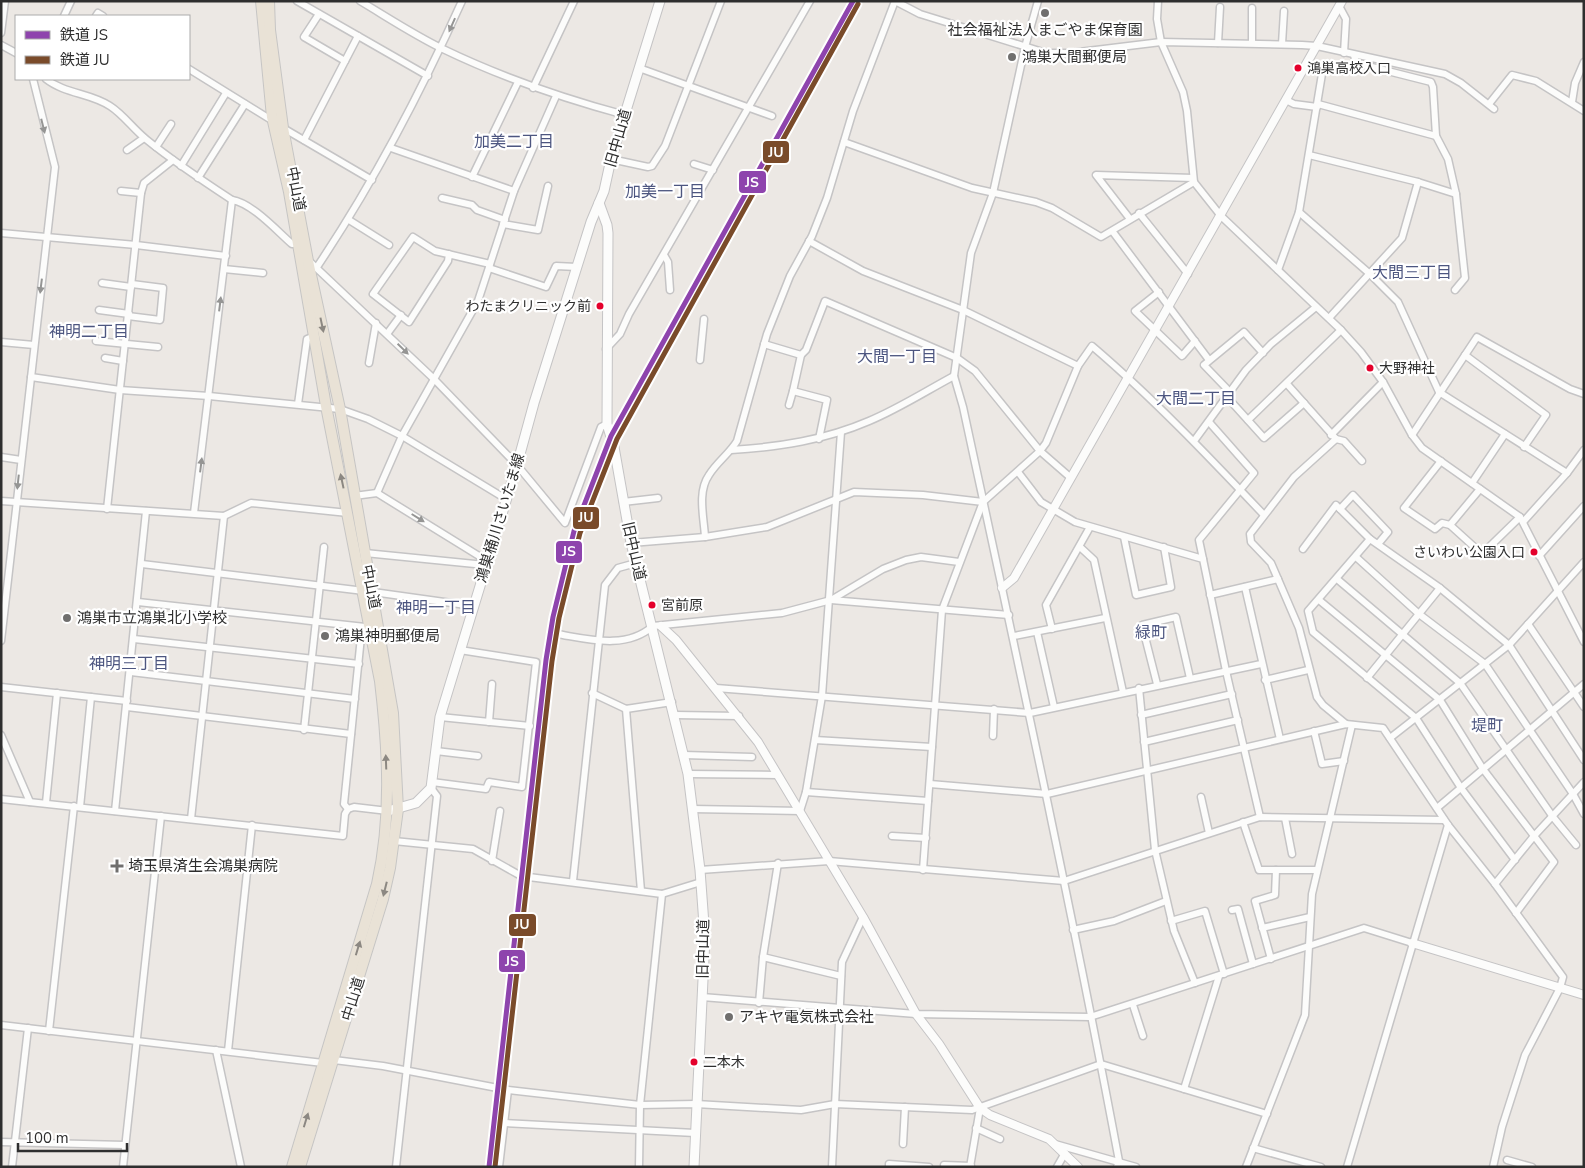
<svg xmlns="http://www.w3.org/2000/svg" width="1585" height="1168" viewBox="0 0 1585 1168" font-family="'Nunito Sans','Noto Sans JP',sans-serif">
  <style>
    .lines { fill: none; stroke-linecap: round; stroke-linejoin: round }
    .minor-casing { stroke: #c5c4c5; stroke-width: 9 }
    .tertiary-casing { stroke: #c5c4c5; stroke-width: 10 }
    .secondary-casing { stroke: #c5c4c5; stroke-width: 11 }
    .trunk-casing { stroke: #c6c5c4; stroke-width: 12 }
    .minor { stroke: #fcfcfb; stroke-width: 6 }
    .tertiary { stroke: #fcfcfb; stroke-width: 8 }
    .secondary { stroke: #fcfcfb; stroke-width: 9 }
    .trunk { stroke: #e9e2d6; stroke-width: 10 }
    .rail-1-casing { stroke: #fff; stroke-width: 9 }
    .rail-2-casing { stroke: #fff; stroke-width: 9 }
    .rail-1 { stroke: #8e44ad; stroke-width: 5 }
    .rail-2 { stroke: #7a4b2a; stroke-width: 5 }
    .oneway { fill: #959594 }
    .oneway2 { fill: #8c8882 }
    .poi-dot { fill: #706f6e; stroke: #fff; stroke-width: 2 }
    .bus-dot { fill: #e4002b; stroke: #fff; stroke-width: 2 }
    .labels { text-anchor: middle; dominant-baseline: central; stroke-width: 4.5; stroke-linejoin: round; paint-order: stroke }
    .bus-label { font-size: 14px; fill: #2e2e2e; stroke: #fff; text-anchor: start }
    .poi-label { font-size: 15px; fill: #2e2e2e; stroke: #fff; text-anchor: start }
    .street-label { font-size: 15px; fill: #2e2e2e; stroke: #fff }
    .neighbourhood-label { font-size: 16px; fill: #4d5680; stroke: #fff }
    .line-badge { stroke: #fff; stroke-width: 2 }
    .badge-label { font-size: 14px; text-anchor: middle; font-weight: bold; fill: #fff }
  </style>
  <rect width="100%" height="100%" fill="#ece8e4"/>
  <g class="lines">
    <defs>
      <g id="minor">
        <path d="M297,1L428,76"/>
        <path d="M360,1C387,17 414,35 443,49C501,77 562,98 625,115"/>
        <path d="M895,1L920,14L1046,53H1071L1161,42L1302,45L1317,46L1445,74L1461,83L1494,109"/>
        <path d="M1038,1L1025,47L993,193L971,253L954,376L963,407C1017,658 1072,909 1119,1161L1117,1167"/>
        <path d="M1158,1L1157,19L1161,42L1183,92L1187,111L1194,182L1221,216L1341,330L1361,352L1383,382L1412,435L1422,448L1520,517L1584,642"/>
        <path d="M1339,6L1346,19L1344,53"/>
        <path d="M319,14L304,37L345,61"/>
        <path d="M64,16L71,1"/>
        <path d="M96,16L98,13L103,16"/>
        <path d="M1,33L5,1"/>
        <path d="M1218,43L1220,7"/>
        <path d="M1252,43V8"/>
        <path d="M1282,44L1284,11"/>
        <path d="M1,45L16,53"/>
        <path d="M1354,55L1356,63L1431,82L1433,87L1436,136L1448,159L1456,194L1465,278L1455,290"/>
        <path d="M639,68L772,116"/>
        <path d="M189,69L273,121"/>
        <path d="M46,79C65,94 91,93 110,106C124,115 133,129 147,140C174,162 203,181 232,200C252,203 277,231 292,244L297,243"/>
        <path d="M533,88L574,1"/>
        <path d="M1286,100L1294,104L1317,107"/>
        <path d="M1572,102L1575,83L1584,62"/>
        <path d="M1318,104L1436,136"/>
        <path d="M1489,104L1512,75L1536,81L1584,111"/>
        <path d="M283,128L372,180"/>
        <path d="M304,140L358,36"/>
        <path d="M844,142L972,188L1036,202L1052,208L1101,237L1194,182"/>
        <path d="M156,147L171,124"/>
        <path d="M391,148L514,191"/>
        <path d="M127,150L144,138"/>
        <path d="M1309,155L1418,182L1456,194"/>
        <path d="M611,159L648,167L652,166L665,146L721,1"/>
        <path d="M694,164L713,170"/>
        <path d="M181,166L226,93"/>
        <path d="M472,177L518,82"/>
        <path d="M198,178L245,104"/>
        <path d="M121,191L141,193"/>
        <path d="M442,198L472,205L477,210L505,220"/>
        <path d="M1299,212L1370,274L1398,302L1439,392L1567,473"/>
        <path d="M1139,213L1188,274"/>
        <path d="M1130,219L1096,175L1193,178"/>
        <path d="M349,220L389,245"/>
        <path d="M503,224L538,230L548,186"/>
        <path d="M1113,232L1209,360"/>
        <path d="M1,233L136,245L226,256"/>
        <path d="M809,241L863,271L963,310L1078,366"/>
        <path d="M449,254L448,261L409,322L373,294L413,237L435,251L490,264"/>
        <path d="M664,255L668,262L670,290"/>
        <path d="M309,261L434,379L517,465L565,523L601,427L607,424"/>
        <path d="M317,267C374,182 420,94 462,1"/>
        <path d="M489,268L546,287L556,266L577,267"/>
        <path d="M224,269L263,273"/>
        <path d="M1278,270L1299,212L1323,68"/>
        <path d="M102,283L131,287"/>
        <path d="M1159,292L1135,311L1182,356L1195,341"/>
        <path d="M99,310L129,314"/>
        <path d="M128,316L160,320L163,288L132,284"/>
        <path d="M1329,318L1402,238L1418,182"/>
        <path d="M387,334L401,315"/>
        <path d="M96,341L158,347"/>
        <path d="M1,342L34,345"/>
        <path d="M764,344L801,355L806,350L825,301L957,358L975,371L1040,451L1071,478"/>
        <path d="M606,349L620,334L629,314L810,1"/>
        <path d="M1465,355L1546,415L1524,447"/>
        <path d="M105,358L123,361"/>
        <path d="M700,360L704,319"/>
        <path d="M369,363L376,323"/>
        <path d="M31,377L120,390L209,396L340,409L368,419L402,436L506,499"/>
        <path d="M1287,384L1336,439L1344,441L1362,461"/>
        <path d="M793,391L801,355"/>
        <path d="M1230,392L1204,365L1244,332L1263,353"/>
        <path d="M1227,397L1264,438L1304,403"/>
        <path d="M298,404L307,339L315,336"/>
        <path d="M789,405L793,391L827,400L819,439"/>
        <path d="M1248,420L1341,330"/>
        <path d="M1331,435L1383,382"/>
        <path d="M1412,435L1477,337L1570,389L1584,394"/>
        <path d="M1336,439L1294,477L1250,534L1251,542L1271,563L1299,628L1317,697L1323,705L1346,724"/>
        <path d="M1194,441L1246,370L1271,344L1316,307"/>
        <path d="M731,450C779,447 825,440 869,421C898,409 926,391 954,376"/>
        <path d="M1,457L21,460"/>
        <path d="M1441,461L1404,508L1435,529L1442,523L1450,525L1482,554L1520,517"/>
        <path d="M1018,472L1041,502L1075,522L1203,559L1226,671L1260,817"/>
        <path d="M1472,483L1505,434"/>
        <path d="M377,493L402,436L478,301L514,191L556,96"/>
        <path d="M354,496L377,493L479,556L485,565"/>
        <path d="M1,501L224,516L251,503L348,513"/>
        <path d="M623,502L658,498"/>
        <path d="M107,509L141,193L144,183L173,160"/>
        <path d="M1340,509L1353,495L1388,532L1378,544"/>
        <path d="M194,513L232,200"/>
        <path d="M1523,522L1567,473L1584,450"/>
        <path d="M1450,525L1480,489"/>
        <path d="M705,537C704,518 697,492 709,475C717,462 729,454 737,441L767,334L790,276L812,236L827,198L853,111L895,1"/>
        <path d="M1124,537L1136,595L1171,587L1164,547"/>
        <path d="M1370,539L1308,611L1313,632L1416,718L1461,788L1515,860"/>
        <path d="M631,543L705,537L767,527L854,492L923,495L983,502"/>
        <path d="M1080,547L1094,560L1123,692"/>
        <path d="M1303,549L1336,505L1370,539L1440,588L1509,645L1584,760"/>
        <path d="M365,553L485,565"/>
        <path d="M1539,556L1584,506"/>
        <path d="M1356,557L1419,614L1485,664L1573,794L1584,814"/>
        <path d="M1203,559L1199,540L1254,473L1209,422"/>
        <path d="M142,564L364,591"/>
        <path d="M1337,579L1460,683L1553,817L1576,845"/>
        <path d="M1245,587L1280,739"/>
        <path d="M373,592L473,606"/>
        <path d="M1210,595L1278,579"/>
        <path d="M831,600L1009,615"/>
        <path d="M1319,600L1440,700L1483,769L1554,862L1516,913"/>
        <path d="M138,602L365,627"/>
        <path d="M1528,624L1584,707"/>
        <path d="M1052,629L1046,605L1090,527"/>
        <path d="M1037,632L1054,707"/>
        <path d="M557,634C588,639 626,650 653,626L782,613L831,600L883,569L906,560L921,557L959,562"/>
        <path d="M1014,636L1105,618"/>
        <path d="M134,639L359,664"/>
        <path d="M1,641L55,167L33,79"/>
        <path d="M131,672L355,699"/>
        <path d="M1367,678L1440,588"/>
        <path d="M1265,680L1308,670"/>
        <path d="M1157,684L1142,625L1176,617L1190,678"/>
        <path d="M1,687L127,701"/>
        <path d="M716,688L1030,713L1261,664"/>
        <path d="M1139,688L1155,850L1174,931L1195,983"/>
        <path d="M592,693L626,709L672,702"/>
        <path d="M127,707L351,734"/>
        <path d="M626,709L641,891"/>
        <path d="M675,715L739,716"/>
        <path d="M1141,715L1232,694"/>
        <path d="M440,717L530,726"/>
        <path d="M489,722L492,684"/>
        <path d="M304,730L324,547"/>
        <path d="M1314,731L1322,764L1344,761"/>
        <path d="M1,735L30,802"/>
        <path d="M993,736L994,709"/>
        <path d="M1390,738L1509,645L1584,562"/>
        <path d="M815,740L932,747"/>
        <path d="M1144,742L1238,720"/>
        <path d="M436,751L478,756"/>
        <path d="M684,755L752,757"/>
        <path d="M688,774L777,775"/>
        <path d="M432,782L486,789L489,782L522,787L536,662L460,650"/>
        <path d="M930,784L1047,794L1346,724L1383,728L1448,825L1495,884L1563,977L1560,988L1525,1055L1502,1127L1493,1167"/>
        <path d="M806,792L928,801"/>
        <path d="M1201,797L1209,833"/>
        <path d="M1,799L343,836L345,814L348,809L344,804L362,627"/>
        <path d="M46,803L57,693"/>
        <path d="M80,807L91,697"/>
        <path d="M1437,808L1584,684"/>
        <path d="M348,809L354,807L388,811"/>
        <path d="M692,809L800,811L806,792L822,696L841,432"/>
        <path d="M115,811L146,511"/>
        <path d="M1285,818L1292,854"/>
        <path d="M191,819L224,516"/>
        <path d="M1243,822L1259,870H1317"/>
        <path d="M892,836L926,838"/>
        <path d="M394,841L473,849L521,876L662,894L701,882"/>
        <path d="M492,861L500,811"/>
        <path d="M700,870L829,861L1064,881L1260,817L1444,820"/>
        <path d="M923,870L942,610L983,502L1040,451L1046,443L1078,366L1092,346C1153,398 1209,457 1264,515"/>
        <path d="M573,881L605,585L618,568L636,563"/>
        <path d="M1495,884L1534,836L1584,782"/>
        <path d="M1232,910L1238,909L1253,964"/>
        <path d="M1171,921L1205,911L1224,974"/>
        <path d="M1262,928L1310,917"/>
        <path d="M1073,930L1114,921L1166,901"/>
        <path d="M763,957L841,976"/>
        <path d="M1271,959L1255,901L1275,895L1276,870"/>
        <path d="M702,997L916,1014L1090,1017L1364,928L1412,943"/>
        <path d="M759,1003L763,957L778,863"/>
        <path d="M1133,1005L1143,1036"/>
        <path d="M1,1025L323,1063"/>
        <path d="M49,1031L74,806"/>
        <path d="M216,1050L241,1167"/>
        <path d="M228,1051L252,825"/>
        <path d="M334,1060L383,1066L508,1090L640,1105L696,1104L801,1110L835,1104L972,1110L1101,1064L1267,1114"/>
        <path d="M1184,1089L1219,976"/>
        <path d="M504,1123L695,1133"/>
        <path d="M976,1128L1000,1139"/>
        <path d="M1,1142L125,1145"/>
        <path d="M903,1144L905,1107"/>
        <path d="M1055,1144L1136,1167"/>
        <path d="M1253,1148L1321,1167"/>
        <path d="M1507,1160L1532,1167"/>
        <path d="M944,1165L971,1166"/>
        <path d="M12,1167L28,1028"/>
        <path d="M123,1167L161,816"/>
        <path d="M396,1167L437,796L431,788"/>
        <path d="M499,1167L508,1090"/>
        <path d="M639,1167L640,1105L662,894"/>
        <path d="M832,1167L842,962L863,917"/>
        <path d="M889,1167V1164L929,1167"/>
        <path d="M970,1167L980,1108"/>
        <path d="M1057,1167L1065,1153"/>
        <path d="M1246,1167L1305,1015L1312,894L1352,725"/>
        <path d="M1347,1167L1448,825"/>
      </g>
      <g id="tertiary">
        <path d="M1002,588L1014,578L1342,1"/>
        <path d="M661,626L676,640L758,742L863,917L916,1014L939,1044L980,1108L990,1115L1049,1139L1078,1167"/>
        <path d="M1412,943L1584,995"/>
      </g>
      <g id="secondary">
        <path d="M599,203L607,225L608,233L607,424L614,447L631,543L688,774L700,870L705,938L694,1167"/>
        <path d="M388,811L416,803L431,788L440,717L517,465L534,403L591,222L604,191L611,159L660,1"/>
      </g>
      <g id="trunk">
        <path d="M261,1L272,117L289,192L326,406L380,681C388,749 392,817 377,884L292,1167"/>
        <path d="M269,1L270,30L283,128L308,261L340,409L393,713L398,809L390,868L383,899L300,1167"/>
      </g>
    </defs>
    <!-- minor casing -->
    <use href="#minor" class="minor-casing"/>
    <!-- tertiary casing -->
    <use href="#tertiary" class="tertiary-casing"/>
    <!-- secondary casing -->
    <use href="#secondary" class="secondary-casing"/>
    <!-- trunk casing -->
    <use href="#trunk" class="trunk-casing"/>
    <!-- minor -->
    <use href="#minor" class="minor"/>
    <!-- tertiary -->
    <use href="#tertiary" class="tertiary"/>
    <!-- secondary -->
    <use href="#secondary" class="secondary"/>
    <!-- trunk -->
    <use href="#trunk" class="trunk"/>
    <defs>
      <path id="rail-1" d="M489,1167L546,660L553,617L574,531L611,436L853,1"/>
      <path id="rail-2" d="M495,1167L552,661L559,618L580,533L617,439L858,4"/>
    </defs>
    <!-- rail-1 casing -->
    <use href="#rail-1" class="rail-1-casing"/>
    <!-- rail-2 casing -->
    <use href="#rail-2" class="rail-2-casing"/>
    <!-- rail-1 -->
    <use href="#rail-1" class="rail-1"/>
    <!-- rail-2 -->
    <use href="#rail-2" class="rail-2"/>
  </g>
  <!-- one-way arrows -->
  <defs><path id="oneway-solid" d="M-6-.8H1V-3.2L6.5 0L1 3.2V.8H-6Z" transform="scale(1.25)"/></defs>
  <g class="oneway">
    <use href="#oneway-solid" transform="translate(452 25) rotate(114)"/>
    <use href="#oneway-solid" transform="translate(43 126) rotate(76)"/>
    <use href="#oneway-solid" transform="translate(41 286) rotate(97)"/>
    <use href="#oneway-solid" transform="translate(220 304) rotate(-83)"/>
    <use href="#oneway-solid" transform="translate(403 349) rotate(44)"/>
    <use href="#oneway-solid" transform="translate(201 465) rotate(-83)"/>
    <use href="#oneway-solid" transform="translate(18 482) rotate(96)"/>
    <use href="#oneway-solid" transform="translate(418 518) rotate(32)"/>
  </g>
  <g class="oneway2">
    <use href="#oneway-solid" transform="translate(322 325) rotate(78)"/>
    <use href="#oneway-solid" transform="translate(342 481) rotate(-102)"/>
    <use href="#oneway-solid" transform="translate(386 762) rotate(-92)"/>
    <use href="#oneway-solid" transform="translate(385 889) rotate(104)"/>
    <use href="#oneway-solid" transform="translate(358 948) rotate(-73)"/>
    <use href="#oneway-solid" transform="translate(306 1120) rotate(-73)"/>
  </g>
  <!-- markers -->
  <g class="poi-dot">
    <circle cx="1045" cy="13" r="5"/>
    <circle cx="1012" cy="57" r="5"/>
    <circle cx="67" cy="618" r="5"/>
    <circle cx="325" cy="636" r="5"/>
    <path d="M114.5 858.5h5v5h5v5h-5v5h-5v-5h-5v-5h5z"/>
    <circle cx="729" cy="1017" r="5"/>
  </g>
  <g class="bus-dot">
    <circle cx="1298" cy="68" r="4.5"/>
    <circle cx="600" cy="306" r="4.5"/>
    <circle cx="1370" cy="368" r="4.5"/>
    <circle cx="1534" cy="552" r="4.5"/>
    <circle cx="652" cy="605" r="4.5"/>
    <circle cx="694" cy="1062" r="4.5"/>
  </g>
  <g class="labels">
    <!-- bus labels -->
    <g class="bus-label">
      <text x="1307" y="68">鴻巣高校入口</text>
      <text x="591" y="306" text-anchor="end">わたまクリニック前</text>
      <text x="1379" y="368">大野神社</text>
      <text x="1525" y="552" text-anchor="end">さいわい公園入口</text>
      <text x="661" y="605">宮前原</text>
      <text x="703" y="1062">二本木</text>
    </g>
    <!-- poi labels -->
    <g class="poi-label">
      <text x="1045" y="30" text-anchor="middle">社会福祉法人まごやま保育園</text>
      <text x="1022" y="57">鴻巣大間郵便局</text>
      <text x="77" y="618">鴻巣市立鴻巣北小学校</text>
      <text x="335" y="636">鴻巣神明郵便局</text>
      <text x="128" y="866">埼玉県済生会鴻巣病院</text>
      <text x="739" y="1017">アキヤ電気株式会社</text>
    </g>
    <!-- street labels -->
    <g class="street-label">
      <text transform="translate(618 138) rotate(-74)">旧中山道</text>
      <text transform="translate(296 189) rotate(79)">中山道</text>
      <text transform="translate(500 518) rotate(-73)">鴻巣桶川さいたま線</text>
      <text transform="translate(634 551) rotate(77)">旧中山道</text>
      <text transform="translate(371 587) rotate(79)">中山道</text>
      <text transform="translate(703 949) rotate(-89)">旧中山道</text>
      <text transform="translate(353 999) rotate(-73)">中山道</text>
    </g>
    <!-- neighbourhood labels -->
    <g class="neighbourhood-label">
      <text x="514" y="142">加美二丁目</text>
      <text x="665" y="192">加美一丁目</text>
      <text x="1412" y="273">大間三丁目</text>
      <text x="89" y="332">神明二丁目</text>
      <text x="897" y="357">大間一丁目</text>
      <text x="1196" y="399">大間二丁目</text>
      <text x="436" y="608">神明一丁目</text>
      <text x="1151" y="633">緑町</text>
      <text x="129" y="664">神明三丁目</text>
      <text x="1487" y="726">堤町</text>
    </g>
  </g>
  <g class="line-badge">
    <rect x="762" y="140" width="28" height="24" rx="5" fill="#7a4b2a"/>
    <rect x="738" y="170" width="29" height="24" rx="5" fill="#8e44ad"/>
    <rect x="572" y="506" width="28" height="24" rx="5" fill="#7a4b2a"/>
    <rect x="555" y="540" width="28" height="24" rx="5" fill="#8e44ad"/>
    <rect x="508" y="913" width="29" height="24" rx="5" fill="#7a4b2a"/>
    <rect x="498" y="949" width="28" height="24" rx="5" fill="#8e44ad"/>
  </g>
  <g class="badge-label">
    <text x="776" y="157">JU</text>
    <text x="752" y="187">JS</text>
    <text x="586" y="522">JU</text>
    <text x="569" y="556">JS</text>
    <text x="522" y="929">JU</text>
    <text x="512" y="966">JS</text>
  </g>
  <!-- border -->
  <rect width="1585" height="1168" fill="none" stroke="#2e2e2e" stroke-width="5"/>
  <!-- legend -->
  <rect x="15" y="15" width="175" height="65" fill="#ffffff" stroke="#ababab"/>
  <rect x="25" y="31" width="25" height="8" fill="#8e44ad" stroke="#ababab"/>
  <text x="60" y="40" font-size="15" fill="#2e2e2e">鉄道 JS</text>
  <rect x="25" y="56" width="25" height="8" fill="#7a4b2a" stroke="#ababab"/>
  <text x="60" y="65" font-size="15" fill="#2e2e2e">鉄道 JU</text>
  <!-- scale -->
  <path d="M18 1143v8h109v-8" fill="none" stroke="#2e2e2e" stroke-width="2.5"/>
  <text x="25" y="1143" font-size="15" fill="#2e2e2e" stroke="#ffffff" stroke-width="4" paint-order="stroke">100 m</text>
</svg>
